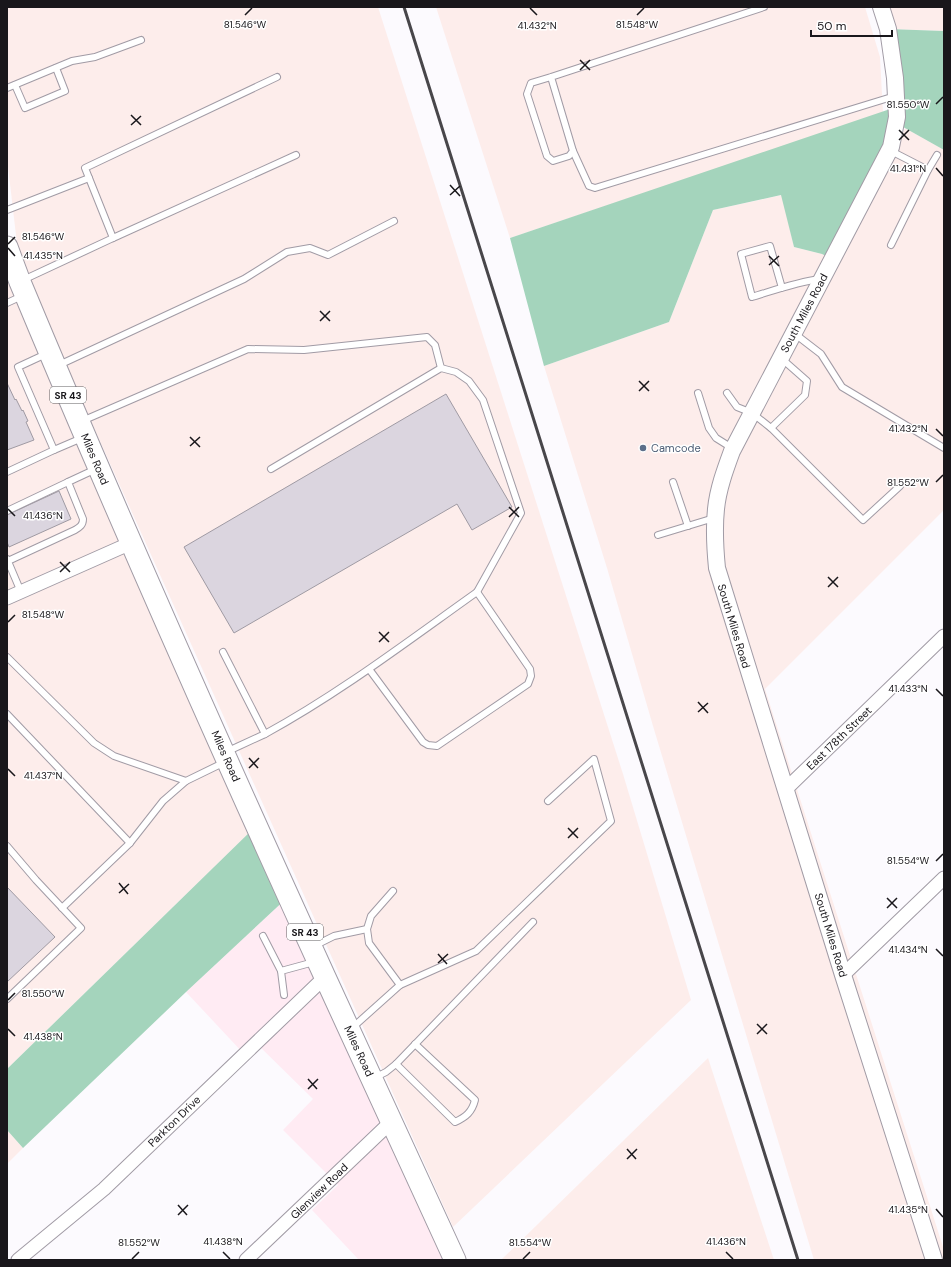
<svg xmlns="http://www.w3.org/2000/svg" width="951" height="1267" viewBox="0 0 951 1267" font-family="'DM Sans',sans-serif">
  <style>
    .commercial { fill: #ffebf3 }
    .industrial { fill: #fdedeb }
    .green { fill: #a4d4bc }
    .building { fill: #dbd5df; stroke: #9f9aa3 }
    .lines { fill: none; stroke-linecap: round; stroke-linejoin: round }
    .service-casing { stroke: #a19ba5; stroke-width: 8 }
    .minor-casing { stroke: #a19ba5; stroke-width: 15 }
    .tertiary-casing { stroke: #a19ba5; stroke-width: 18 }
    .primary-casing { stroke: #a19ba5; stroke-width: 23 }
    .service { stroke: #fff; stroke-width: 6 }
    .minor { stroke: #fff; stroke-width: 13 }
    .tertiary { stroke: #fff; stroke-width: 16 }
    .primary { stroke: #fff; stroke-width: 21 }
    .rail { stroke: #48464a; stroke-width: 3 }
    .ticks { fill: none; stroke: #19171b; stroke-width: 1.5 }
    .service-dot { fill: #5c6f8a; stroke: #fff; stroke-width: 1.5 }
    .labels { text-anchor: middle; dominant-baseline: central; stroke-width: 3; stroke-linejoin: round; paint-order: stroke }
    .shield { fill: #fff; stroke: #5e5d5f; stroke-width: 1 }
    .shield-label { font-size: 10px; font-weight: bold; fill: #19171b }
    .street-label { font-size: 11px; fill: #19171b; stroke: #fff }
    .service-label { font-size: 11px; fill: #4e5e75; stroke: #fff; text-anchor: start }
    .ticks-label { font-size: 10px; text-anchor: middle; fill: #19171b; stroke: #fff; stroke-width: 3; stroke-linejoin: round; paint-order: stroke }
  </style>
  <rect width="100%" height="100%" fill="#fcfafe"/>
  <!-- commercial -->
  <path class="commercial" d="M289,896L455,1260H359L312,1210L338,1185L283,1130L313,1099L256,1043L244,1054L186,992Z"/>
  <!-- industrial -->
  <g class="industrial">
    <path d="M7,7H378L623,774L691,1000L453,1227L19,261L7,158Z"/>
    <path d="M436,7H865L880,57L883,113L510,238Z"/>
    <path d="M881,7H944V31L888,29Z"/>
    <path d="M905,128L944,150V510L765,689L944,1250V1260H814L653,726L607,568L544,366L669,322L713,210L782,195L794,247L822,254L838,263L884,177Z"/>
    <path d="M7,262L257,825L7,1069Z"/>
    <path d="M708,1058L774,1260H501Z"/>
    <path d="M7,1130L23,1148L7,1164Z"/>
  </g>
  <!-- green -->
  <g class="green">
    <path d="M888,29L944,31V150L896,123L832,259L822,254L794,247L781,195L713,210L669,322L544,366L510,238L896,107Z"/>
    <path d="M257,825L289,896L186,992L23,1148L7,1130V1069Z"/>
  </g>
  <!-- building -->
  <g class="building">
    <path d="M7,383L15,400L16,399L22,411L23,410L28,421L26,422L34,440L7,450Z"/>
    <path d="M446,394L512,507L472,530L457,504L234,633L184,547Z"/>
    <path d="M59,491L71,519L9,547L7,542V515Z"/>
    <path d="M7,887L55,937L7,982Z"/>
  </g>
  <g class="lines">
    <defs>
      <g id="service">
        <path d="M551,77L573,151L569,156L553,161L547,156L527,94L531,83L551,77L764,7"/>
        <path d="M15,85L25,108L65,91L56,68"/>
        <path d="M7,88L72,61L95,57L141,40"/>
        <path d="M573,151L589,186L595,188L895,96"/>
        <path d="M891,151L928,170L891,245"/>
        <path d="M928,170L937,155"/>
        <path d="M7,210L89,178L85,168L277,77"/>
        <path d="M113,238L296,155"/>
        <path d="M23,280L113,238L89,178"/>
        <path d="M782,288L770,246L741,254L752,297C775,290 797,282 820,279"/>
        <path d="M7,303L22,296"/>
        <path d="M795,334L821,354L842,387L944,448"/>
        <path d="M46,354L18,367L54,450L82,438"/>
        <path d="M59,365L244,279L287,252L310,248L328,255L394,221"/>
        <path d="M698,393L709,428L716,438L732,448"/>
        <path d="M727,393L737,407L752,413L771,428L805,395L807,381L782,359"/>
        <path d="M82,421L248,349L304,350L427,337L435,345L441,368"/>
        <path d="M771,428L863,520L900,486"/>
        <path d="M271,469L441,368L456,372L469,381L483,400L521,513L477,592"/>
        <path d="M7,472L54,450"/>
        <path d="M673,482L688,526"/>
        <path d="M7,511L68,482"/>
        <path d="M658,535L714,518"/>
        <path d="M7,559L21,592"/>
        <path d="M8,561L75,530C80,527 83,525 83,519L68,482L96,469"/>
        <path d="M223,652L265,734L226,752"/>
        <path d="M7,657L94,743L114,756L186,781"/>
        <path d="M7,714L130,843"/>
        <path d="M265,734C340,693 408,641 477,592L530,669L531,676L528,684L437,746L428,745L423,742L369,669"/>
        <path d="M7,846L36,880L81,928L7,999"/>
        <path d="M393,891L371,916L367,929L369,943L400,985"/>
        <path d="M62,908L130,843L163,801L186,781L225,762"/>
        <path d="M263,936L281,971"/>
        <path d="M314,946L334,936L367,929"/>
        <path d="M284,995L281,971L314,962"/>
        <path d="M352,1028L400,985L476,951L611,821L594,759L548,801"/>
        <path d="M396,1064L455,1122C466,1117 472,1112 475,1100L415,1044"/>
        <path d="M376,1077L386,1072L396,1064L533,922"/>
      </g>
      <g id="minor">
        <path d="M7,598L131,543"/>
        <path d="M786,789L944,636"/>
        <path d="M843,975L944,878"/>
        <path d="M18,1260L104,1189L325,977"/>
        <path d="M246,1260L392,1121"/>
      </g>
      <path id="tertiary" d="M881,7L888,29L895,78L897,117L891,147L732,451C725,470 718,489 716,509C714,528 715,548 717,568L843,975L934,1260"/>
      <path id="primary" d="M7,247L20,282C117,515 220,747 325,977C368,1071 412,1165 455,1260"/>
    </defs>
    <!-- service casing -->
    <use href="#service" class="service-casing"/>
    <!-- minor casing -->
    <use href="#minor" class="minor-casing"/>
    <!-- tertiary casing -->
    <use href="#tertiary" class="tertiary-casing"/>
    <!-- primary casing -->
    <use href="#primary" class="primary-casing"/>
    <!-- service -->
    <use href="#service" class="service"/>
    <!-- minor -->
    <use href="#minor" class="minor"/>
    <!-- tertiary -->
    <use href="#tertiary" class="tertiary"/>
    <!-- primary -->
    <use href="#primary" class="primary"/>
    <!-- rail -->
    <path class="rail" d="M404,7L798,1260"/>
  </g>
  <!-- ticks -->
  <path class="ticks" d="M530,8L537,15M245,15L252,8M637,15L644,8M580,60L590,70M580,70L590,60M936,104L943,97M131,115L141,125M131,125L141,116M899,130L909,140M899,140L909,130M936,168L943,176M450,185L460,196M450,195L460,186M8,244L15,237M8,248L15,256M769,256L779,266M769,265L779,256M320,311L330,321M320,321L330,311M639,381L649,391M639,391L649,381M936,429L943,436M190,437L200,447M190,446L200,437M936,482L943,475M509,507L519,517M8,509L15,516M509,517L519,507M60,562L70,572M60,572L70,562M828,577L838,587M828,587L838,577M8,622L15,615M379,632L389,642M379,642L389,632M936,689L943,696M698,702L708,713M698,712L708,703M249,758L258,768M249,768L259,758M8,769L15,776M568,828L578,838M568,838L578,828M936,861L943,854M119,883L128,894M119,893L129,884M887,898L897,908M887,908L897,898M936,949L943,956M438,954L447,964M438,963L448,954M8,1000L15,993M757,1024L767,1034M8,1029L15,1036M757,1034L767,1024M308,1079L317,1089M308,1089L318,1079M627,1149L636,1159M627,1159L637,1149M178,1205L187,1215M936,1209L943,1217M178,1215L188,1205M223,1252L230,1259M726,1252L733,1259M132,1259L139,1252M523,1259L530,1252"/>
  <!-- markers -->
  <circle class="service-dot" cx="643" cy="448" r="4"/>
  <g class="labels">
    <!-- shield labels -->
    <g class="shield">
      <rect x="50" y="387" width="36" height="16" rx="3"/>
      <rect x="287" y="924" width="36" height="16" rx="3"/>
    </g>
    <g class="shield-label">
      <text x="68" y="395">SR 43</text>
      <text x="305" y="932">SR 43</text>
    </g>
    <!-- street labels -->
    <g class="street-label">
      <text transform="translate(804 313) rotate(-62)">South Miles Road</text>
      <text transform="translate(95 459) rotate(67)">Miles Road</text>
      <text transform="translate(734 626) rotate(73)">South Miles Road</text>
      <text transform="translate(839 738) rotate(-44)">East 178th Street</text>
      <text transform="translate(226 756) rotate(66)">Miles Road</text>
      <text transform="translate(831 935) rotate(73)">South Miles Road</text>
      <text transform="translate(359 1051) rotate(65)">Miles Road</text>
      <text transform="translate(174 1121) rotate(-44)">Parkton Drive</text>
      <text transform="translate(319 1191) rotate(-44)">Glenview Road</text>
    </g>
    <!-- service labels -->
    <g class="service-label">
      <text x="651" y="448">Camcode</text>
    </g>
  </g>
  <g class="ticks-label">
    <text x="245" y="28">81.546°W</text>
    <text x="637" y="28">81.548°W</text>
    <text x="537" y="29">41.432°N</text>
    <text x="908" y="108">81.550°W</text>
    <text x="908" y="172">41.431°N</text>
    <text x="43" y="240">81.546°W</text>
    <text x="43" y="259">41.435°N</text>
    <text x="908" y="432">41.432°N</text>
    <text x="908" y="486">81.552°W</text>
    <text x="43" y="519">41.436°N</text>
    <text x="43" y="618">81.548°W</text>
    <text x="908" y="692">41.433°N</text>
    <text x="43" y="779">41.437°N</text>
    <text x="908" y="864">81.554°W</text>
    <text x="908" y="953">41.434°N</text>
    <text x="43" y="997">81.550°W</text>
    <text x="43" y="1040">41.438°N</text>
    <text x="908" y="1213">41.435°N</text>
    <text x="223" y="1245">41.438°N</text>
    <text x="726" y="1245">41.436°N</text>
    <text x="139" y="1246">81.552°W</text>
    <text x="530" y="1246">81.554°W</text>
  </g>
  <!-- border -->
  <rect width="951" height="1267" fill="none" stroke="#19171b" stroke-width="16"/>
  <!-- scale -->
  <path d="M811 30v6h81v-6" fill="none" stroke="#19171b" stroke-width="2"/>
  <text x="817" y="30" font-size="12" fill="#19171b" stroke="#ffffff" stroke-width="3" paint-order="stroke">50 m</text>
</svg>
